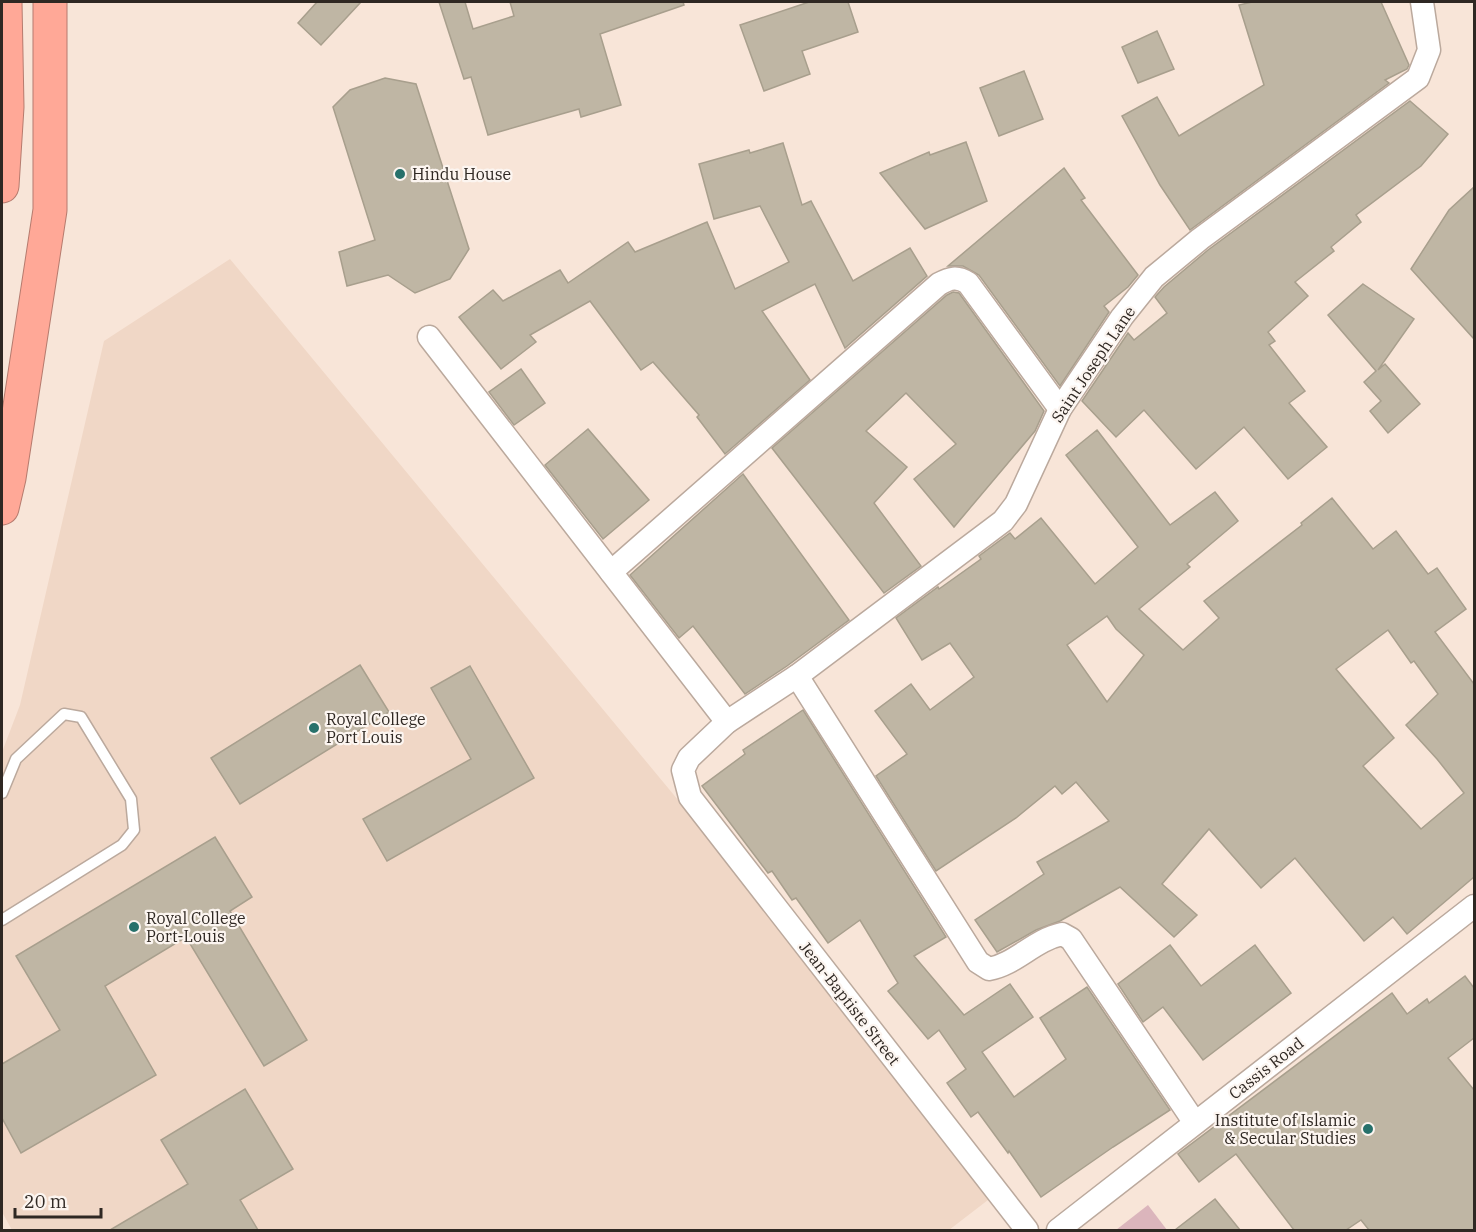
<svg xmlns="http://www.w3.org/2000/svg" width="1476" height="1232" viewBox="0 0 1476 1232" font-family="'IBM Plex Serif',serif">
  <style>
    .built { fill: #f0d7c6 }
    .green { fill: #dbb5bc }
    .building { fill: #bfb6a4; stroke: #a89f8d; stroke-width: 1.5; fill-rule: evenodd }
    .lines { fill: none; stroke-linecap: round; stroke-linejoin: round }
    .lane-casing { stroke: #bba99d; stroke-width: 13 }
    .street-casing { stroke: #bba99d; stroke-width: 25 }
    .highway-casing { stroke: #b67b6e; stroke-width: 35 }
    .lane { stroke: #fff; stroke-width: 10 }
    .street { stroke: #fff; stroke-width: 22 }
    .highway { stroke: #ffa897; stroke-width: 33 }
    .poi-dot { fill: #27716b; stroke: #fcf5f0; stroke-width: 2 }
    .labels { text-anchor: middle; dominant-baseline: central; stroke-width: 4.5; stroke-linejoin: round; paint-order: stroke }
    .poi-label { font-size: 16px; fill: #2f2823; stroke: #fcf5f0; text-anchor: start }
    .street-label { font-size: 16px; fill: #2f2823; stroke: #fcf5f0 }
  </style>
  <rect width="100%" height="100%" fill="#f8e5d8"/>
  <!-- built -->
  <path class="built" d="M230,259L1001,1190L949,1230H12L2,1212V752L20,705L104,341Z"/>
  <!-- green -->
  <path class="green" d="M1148,1205L1167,1230H1116Z"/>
  <!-- building -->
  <g class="building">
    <path d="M317,2H361L321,45L298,23Z"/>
    <path d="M439,2H465L473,29L514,16L510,2H683L684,5L600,34L621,105L581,117L579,109L488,135L471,77L464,79Z"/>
    <path d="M809,2H848L858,32L802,51L810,74L764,91L740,25Z"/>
    <path d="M1252,2H1381L1409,65L1407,69L1385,80L1389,83L1190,230L1160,185L1122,116L1157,97L1179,136L1264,85L1239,5Z"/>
    <path d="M1157,31L1174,69L1138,83L1122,47Z"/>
    <path d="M1024,71L1043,119L999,136L980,88Z"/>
    <path d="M385,78L416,84L469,249L450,279L415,293L388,275L347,286L339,252L375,240L333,107L350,90Z"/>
    <path d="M1410,101L1448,134L1421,166L1356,215L1361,222L1331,247L1334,251L1295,282L1308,296L1268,332L1275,341L1269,345L1305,391L1289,403L1327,447L1288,479L1244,427L1196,469L1144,410L1116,437L1082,401L1128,333L1134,340L1167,313L1155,297L1164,287L1208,250Z"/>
    <path d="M966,142L987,201L925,229L880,173L929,152L930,155Z"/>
    <path d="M783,143L802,205L811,201L853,281L910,248L927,276L845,348L815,284L762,311L810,380L725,454L697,417L699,415L653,362L641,370L590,301L530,335L536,342L501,369L459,317L493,290L503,301L560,270L568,283L628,242L635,252L707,222L735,289L789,262L760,206L714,219L699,164L749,150L750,153Z"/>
    <path d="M1064,168L1085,198L1081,200L1138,275L1128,287L1104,306L1109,312L1060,386L979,275L963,266H948Z"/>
    <path d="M1474,187V339L1411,269L1449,210Z"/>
    <path d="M1363,284L1414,319L1378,370L1385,364L1420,404L1388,433L1370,411L1381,401L1364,382L1376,371L1328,315Z"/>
    <path d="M953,292L959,293L1044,411L1035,431L954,527L914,479L956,444L906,393L866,431L907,467L874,503L921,566L884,593L772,448L947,295Z"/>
    <path d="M521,369L545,403L514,425L489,392Z"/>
    <path d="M588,429L649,500L603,539L545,465Z"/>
    <path d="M1097,430L1170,525L1215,492L1238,521L1187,564L1190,567L1139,609L1183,650L1219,618L1204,601L1302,525L1301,523L1332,498L1373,549L1396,531L1428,574L1437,568L1466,609L1435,632L1474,684V877L1407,934L1393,917L1364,941L1295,858L1261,888L1209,829L1162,884L1197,915L1174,937L1120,887L1060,921L1036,930L997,952L975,920L1044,874L1037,862L1109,821L1076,782L1062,794L1055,786L1016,818L936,871L876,776L907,754L875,711L911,684L930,710L974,677L950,643L922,660L896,618L938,587L939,589L981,559L979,556L1010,533L1015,539L1041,518L1095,584L1138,547L1066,455ZM1107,616L1116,629L1144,655L1107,702L1067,645ZM1388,630L1411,663L1414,661L1438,694L1406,725L1437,759L1464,793L1421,829L1363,766L1394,738L1336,669Z"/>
    <path d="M743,474L849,620L787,666L745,694L693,626L679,638L630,575Z"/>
    <path d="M360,665L389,712L240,804L211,758Z"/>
    <path d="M470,666L534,778L387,861L363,819L471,759L431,688Z"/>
    <path d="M803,710L946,937L914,956L964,1015L1010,984L1033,1017L982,1052L1014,1097L1066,1059L1040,1018L1087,987L1170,1110L1113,1147L1041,1197L1009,1151L1008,1153L978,1112L971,1117L947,1083L966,1069L939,1030L928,1039L888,991L898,983L860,920L828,943L796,898L792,900L772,871L768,873L702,786L745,754L743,750Z"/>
    <path d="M215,837L252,897L230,911L307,1040L264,1066L186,937L105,986L156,1075L21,1153L2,1118V1064L60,1030L16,956Z"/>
    <path d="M1170,945L1201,986L1255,945L1291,993L1203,1060L1163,1007L1143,1022L1118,984Z"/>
    <path d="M1465,976L1474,988V1038L1448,1058L1474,1090V1230H1369L1361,1220L1346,1230H1294L1236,1154L1199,1182L1178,1154L1392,993L1407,1014L1427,999L1429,1003Z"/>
    <path d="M245,1089L293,1169L240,1200L258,1230H110L188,1184L161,1140Z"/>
    <path d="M1215,1199L1240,1230H1175Z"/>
  </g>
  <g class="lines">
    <defs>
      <path id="lane" d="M2,793L16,759L64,714L81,717L131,799L134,830L122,845L2,920"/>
      <g id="street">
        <path d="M429,337L727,722"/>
        <path d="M611,572L939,284C950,278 957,276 968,283L1060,409"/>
        <path d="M797,676L978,962L989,969C1016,964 1034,940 1062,934L1071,939L1195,1123"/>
        <path d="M1027,1230L690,797L683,770L689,758L727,722L797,676L1003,521L1016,504L1060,409L1122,317L1154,277L1200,239L1418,78L1429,50L1422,2"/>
        <path d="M1058,1230L1474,906"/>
      </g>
      <g id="highway">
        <path d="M2,186L7,107L5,2"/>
        <path d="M2,508L9,478L50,210V2"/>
      </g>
    </defs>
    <!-- lane casing -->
    <use href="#lane" class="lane-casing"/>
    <!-- street casing -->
    <use href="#street" class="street-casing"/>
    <!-- highway casing -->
    <use href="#highway" class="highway-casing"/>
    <!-- lane -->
    <use href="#lane" class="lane"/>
    <!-- street -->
    <use href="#street" class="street"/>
    <!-- highway -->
    <use href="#highway" class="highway"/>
  </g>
  <!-- markers -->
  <g class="poi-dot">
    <circle cx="400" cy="174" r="6"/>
    <circle cx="314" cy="728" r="6"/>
    <circle cx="134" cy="927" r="6"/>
    <circle cx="1368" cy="1129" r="6"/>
  </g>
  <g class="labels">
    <!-- poi labels -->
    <g class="poi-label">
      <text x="412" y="174">Hindu House</text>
      <text x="326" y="719">Royal College<tspan x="326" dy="18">Port Louis</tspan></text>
      <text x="146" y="918">Royal College<tspan x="146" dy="18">Port-Louis</tspan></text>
      <text x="1356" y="1120" text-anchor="end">Institute of Islamic<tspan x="1356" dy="18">&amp; Secular Studies</tspan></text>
    </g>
    <!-- street labels -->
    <g class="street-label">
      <text transform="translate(1093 364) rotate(-56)">Saint Joseph Lane</text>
      <text transform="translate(850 1003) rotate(52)">Jean-Baptiste Street</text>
      <text transform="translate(1266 1068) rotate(-38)">Cassis Road</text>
    </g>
  </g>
  <!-- border -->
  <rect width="1476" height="1232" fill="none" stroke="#2f2823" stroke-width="6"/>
  <!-- scale -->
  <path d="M15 1208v9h86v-9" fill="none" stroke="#2f2823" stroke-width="3"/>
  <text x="24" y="1208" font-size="18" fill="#2f2823" stroke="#fcf5f0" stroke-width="4.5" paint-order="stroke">20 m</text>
</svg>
